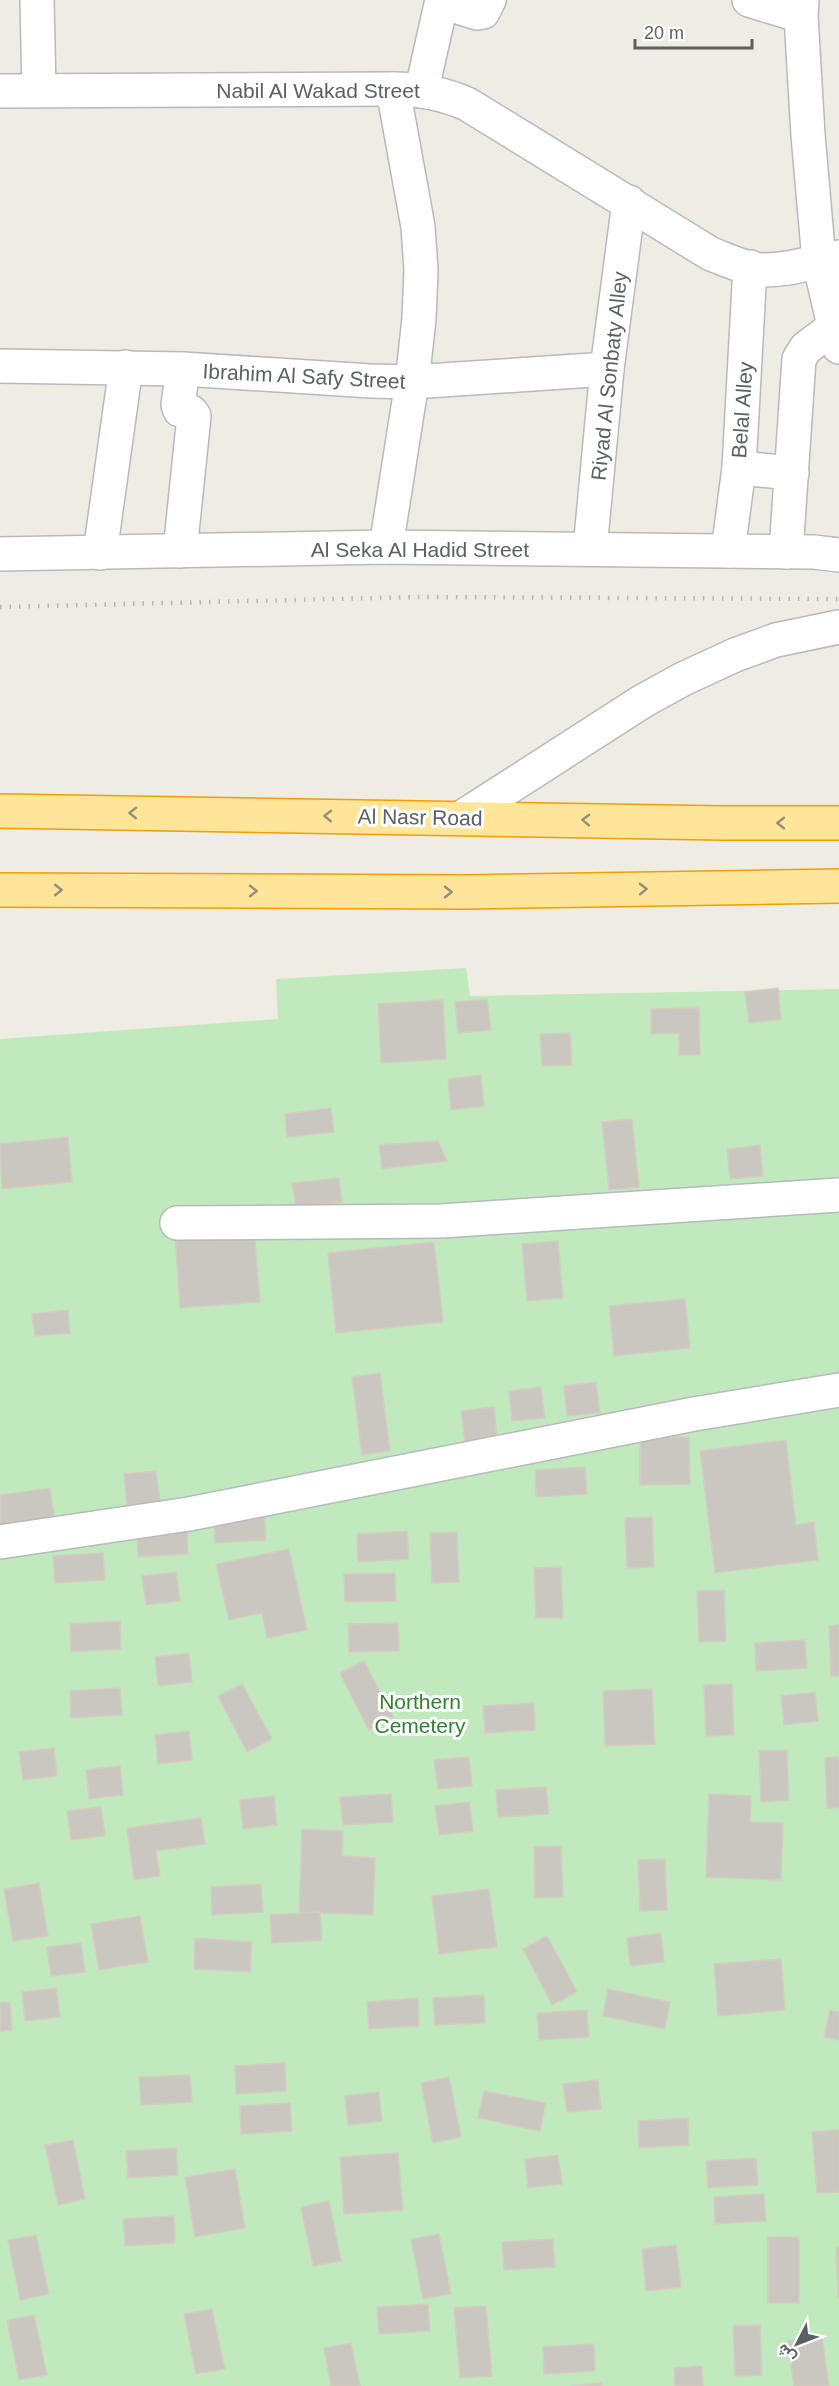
<svg xmlns="http://www.w3.org/2000/svg" width="839" height="2386" viewBox="0 0 839 2386" font-family="Helvetica,Vazirmatn,sans-serif">
  <style>
    .green { fill: #c0e9be }
    .building { fill: #cac7c0; stroke: #d4cec1; stroke-width: 1.5 }
    .lines { fill: none; stroke-linecap: round; stroke-linejoin: round }
    .minor-casing { stroke: #b6babe; stroke-width: 36 }
    .trunk-casing { stroke: #f39d00; stroke-width: 36 }
    .minor { stroke: #fff; stroke-width: 33 }
    .trunk { stroke: #ffe59a; stroke-width: 33 }
    .rail { stroke: #b5b6b6; stroke-width: 4.5; stroke-dasharray: 1.5 8; stroke-linecap: butt }
    .oneway { stroke: #948f78 }
    .labels { text-anchor: middle; dominant-baseline: central; stroke-width: 6; stroke-linejoin: round; paint-order: stroke }
    .street-label { font-size: 21px; fill: #5b6065; stroke: #fff }
    .park-label { font-size: 21px; fill: #2e822e; stroke: #fff }
  </style>
  <rect width="100%" height="100%" fill="#efece3"/>
  <!-- green -->
  <path class="green" d="M466,968L470,996L839,989V2386H0V1039L278,1019L276,979Z"/>
  <!-- building -->
  <g class="building">
    <path d="M778,988L781,1019L749,1023L745,992Z"/>
    <path d="M487,999L491,1030L458,1033L455,1002Z"/>
    <path d="M443,1000L446,1059L381,1063L378,1004Z"/>
    <path d="M699,1008L700,1055H679V1033L651,1034V1009Z"/>
    <path d="M570,1033L572,1065L542,1066L540,1034Z"/>
    <path d="M481,1075L484,1106L451,1110L448,1079Z"/>
    <path d="M331,1108L334,1132L287,1137L285,1114Z"/>
    <path d="M632,1119L639,1187L609,1190L602,1122Z"/>
    <path d="M68,1137L72,1182L2,1189L0,1144Z"/>
    <path d="M438,1141L447,1161L382,1169L379,1145Z"/>
    <path d="M760,1145L763,1176L730,1179L727,1149Z"/>
    <path d="M339,1178L342,1202L296,1207L292,1183Z"/>
    <path d="M254,1229L260,1302L180,1308L175,1235Z"/>
    <path d="M558,1241L563,1298L527,1301L522,1244Z"/>
    <path d="M434,1242L443,1322L336,1333L328,1253Z"/>
    <path d="M685,1299L690,1348L614,1356L609,1306Z"/>
    <path d="M68,1310L70,1333L35,1336L32,1314Z"/>
    <path d="M380,1373L390,1451L362,1455L352,1377Z"/>
    <path d="M596,1382L600,1413L567,1416L564,1386Z"/>
    <path d="M541,1387L545,1418L512,1421L509,1391Z"/>
    <path d="M494,1407L497,1438L465,1442L461,1411Z"/>
    <path d="M640,1437H689L690,1484L640,1485Z"/>
    <path d="M786,1440L796,1525L814,1522L818,1560L715,1573L700,1451Z"/>
    <path d="M585,1467L587,1494L536,1497L535,1470Z"/>
    <path d="M156,1471L160,1502L127,1505L124,1474Z"/>
    <path d="M50,1488L56,1529L0,1536V1495Z"/>
    <path d="M264,1512L266,1540L215,1543L214,1515Z"/>
    <path d="M652,1517L654,1567L627,1568L625,1518Z"/>
    <path d="M187,1526L188,1554L138,1557L137,1529Z"/>
    <path d="M407,1531L409,1559L358,1562L357,1534Z"/>
    <path d="M457,1532L459,1582L432,1583L430,1533Z"/>
    <path d="M289,1549L307,1630L267,1638L262,1613L229,1620L216,1564Z"/>
    <path d="M103,1553L105,1580L55,1583L53,1556Z"/>
    <path d="M561,1567L563,1618H536L534,1568Z"/>
    <path d="M176,1572L180,1601L146,1605L142,1576Z"/>
    <path d="M395,1573L396,1601L345,1602L344,1574Z"/>
    <path d="M724,1590L726,1641L699,1642L697,1591Z"/>
    <path d="M120,1621L121,1649L71,1652L70,1624Z"/>
    <path d="M398,1623L399,1651L349,1652L348,1624Z"/>
    <path d="M839,1625V1676H831L829,1626Z"/>
    <path d="M805,1640L807,1668L756,1671L755,1643Z"/>
    <path d="M189,1653L192,1682L158,1686L155,1657Z"/>
    <path d="M364,1661L393,1717L369,1730L340,1673Z"/>
    <path d="M242,1684L272,1739L247,1752L218,1696Z"/>
    <path d="M732,1684L734,1735L706,1736L704,1685Z"/>
    <path d="M120,1688L122,1715L71,1718L70,1691Z"/>
    <path d="M652,1689L655,1744L605,1746L603,1691Z"/>
    <path d="M815,1692L818,1721L784,1725L781,1696Z"/>
    <path d="M534,1703L535,1730L485,1733L483,1706Z"/>
    <path d="M189,1731L192,1760L158,1764L155,1735Z"/>
    <path d="M54,1748L57,1776L23,1780L19,1752Z"/>
    <path d="M787,1750L789,1800L761,1802L759,1751Z"/>
    <path d="M469,1757L472,1786L438,1789L434,1760Z"/>
    <path d="M839,1757V1808H827L825,1758Z"/>
    <path d="M120,1766L123,1795L89,1799L86,1770Z"/>
    <path d="M546,1787L549,1814L498,1817L496,1790Z"/>
    <path d="M391,1794L393,1822L343,1825L340,1797Z"/>
    <path d="M709,1794L751,1796L750,1822L783,1823L781,1880L706,1877Z"/>
    <path d="M274,1796L277,1825L243,1829L240,1800Z"/>
    <path d="M469,1802L473,1831L439,1835L435,1806Z"/>
    <path d="M101,1807L105,1836L71,1840L67,1811Z"/>
    <path d="M201,1818L205,1844L156,1851L160,1876L134,1880L127,1828Z"/>
    <path d="M302,1829L343,1831L342,1856L375,1858L373,1915L299,1912Z"/>
    <path d="M561,1846L563,1897L535,1898L534,1847Z"/>
    <path d="M665,1859L667,1910L640,1911L638,1860Z"/>
    <path d="M39,1883L48,1936L13,1941L4,1889Z"/>
    <path d="M261,1884L263,1912L212,1915L211,1887Z"/>
    <path d="M489,1889L497,1947L439,1954L432,1896Z"/>
    <path d="M320,1912L322,1940L272,1943L270,1915Z"/>
    <path d="M140,1916L148,1962L99,1970L91,1924Z"/>
    <path d="M661,1933L664,1962L630,1966L627,1938Z"/>
    <path d="M547,1936L577,1992L552,2005L523,1949Z"/>
    <path d="M195,1938L252,1942L250,1972L194,1969Z"/>
    <path d="M81,1943L85,1972L51,1976L47,1947Z"/>
    <path d="M781,1959L785,2010L718,2016L714,1964Z"/>
    <path d="M56,1988L60,2017L25,2021L22,1992Z"/>
    <path d="M608,1989L670,2002L665,2029L603,2016Z"/>
    <path d="M484,1995L485,2023L435,2025L433,1998Z"/>
    <path d="M418,1998L419,2026L369,2029L367,2002Z"/>
    <path d="M10,2002L12,2030L0,2031V2003Z"/>
    <path d="M587,2010L589,2037L539,2040L537,2013Z"/>
    <path d="M830,2010L839,2012V2040L824,2037Z"/>
    <path d="M285,2063L286,2091L236,2094L235,2066Z"/>
    <path d="M190,2075L192,2102L141,2105L139,2077Z"/>
    <path d="M449,2077L461,2137L433,2143L421,2083Z"/>
    <path d="M598,2080L601,2109L567,2112L563,2084Z"/>
    <path d="M484,2091L546,2103L540,2131L478,2118Z"/>
    <path d="M379,2092L382,2121L348,2125L345,2096Z"/>
    <path d="M290,2103L292,2131L241,2134L240,2106Z"/>
    <path d="M688,2118L689,2145L639,2148L638,2121Z"/>
    <path d="M839,2130V2192L817,2193L812,2132Z"/>
    <path d="M73,2140L85,2199L58,2205L45,2145Z"/>
    <path d="M176,2148L178,2175L128,2178L126,2151Z"/>
    <path d="M398,2153L403,2210L344,2214L340,2157Z"/>
    <path d="M558,2155L562,2184L528,2188L525,2159Z"/>
    <path d="M756,2158L758,2185L708,2188L706,2161Z"/>
    <path d="M235,2169L245,2228L195,2237L185,2177Z"/>
    <path d="M764,2194L766,2221L715,2224L714,2197Z"/>
    <path d="M329,2201L341,2261L313,2266L301,2207Z"/>
    <path d="M174,2216L175,2243L125,2246L123,2219Z"/>
    <path d="M439,2234L451,2294L423,2299L411,2239Z"/>
    <path d="M36,2235L49,2294L20,2300L8,2240Z"/>
    <rect x="768" y="2237" width="31" height="66"/>
    <path d="M553,2239L555,2267L504,2270L502,2242Z"/>
    <path d="M676,2245L681,2287L646,2291L642,2249Z"/>
    <path d="M836,2247H839V2297L838,2298Z"/>
    <path d="M428,2304L430,2331L379,2334L377,2307Z"/>
    <path d="M486,2306L492,2376L460,2378L454,2308Z"/>
    <path d="M212,2309L225,2369L196,2374L184,2314Z"/>
    <path d="M34,2315L47,2375L19,2380L7,2320Z"/>
    <path d="M760,2325L762,2375L735,2376L733,2326Z"/>
    <path d="M822,2337L829,2386H794L788,2341Z"/>
    <path d="M351,2343L360,2386H331L324,2348Z"/>
    <path d="M594,2344L595,2371L544,2374L543,2347Z"/>
    <path d="M702,2366L703,2386H675L674,2368Z"/>
    <path d="M602,2383V2386H571Z"/>
  </g>
  <g class="lines">
    <defs>
      <g id="minor">
        <path d="M37,0L39,90"/>
        <path d="M749,0L801,16"/>
        <path d="M802,0L801,16L808,135L819,261L839,347"/>
        <path d="M442,2L477,13L483,12L489,0"/>
        <path d="M422,89L442,0"/>
        <path d="M0,91L393,89C420,89 442,93 467,104L711,254C727,260 744,268 760,270C787,271 813,262 839,257"/>
        <path d="M0,366L183,369L371,381L412,382L607,369"/>
        <path d="M739,468L792,473"/>
        <path d="M386,547L412,382L419,319L421,270L418,227L393,89"/>
        <path d="M590,549L607,369L629,202"/>
        <path d="M180,551L194,416L191,412L180,410L178,405L183,369"/>
        <path d="M728,551L739,468L750,267"/>
        <path d="M786,552L799,359L806,348L834,327"/>
        <path d="M100,553L126,367"/>
        <path d="M0,554L386,547L814,552L839,555"/>
        <path d="M461,818L643,701L683,679L735,655L776,640L839,627"/>
        <path d="M177,1223L441,1221L839,1195"/>
        <path d="M0,1542L189,1514L694,1414L839,1390"/>
      </g>
      <g id="trunk">
        <path d="M0,811L723,823H839"/>
        <path d="M0,890L469,892L839,886"/>
      </g>
    </defs>
    <!-- minor casing -->
    <use href="#minor" class="minor-casing"/>
    <!-- trunk casing -->
    <use href="#trunk" class="trunk-casing"/>
    <!-- minor -->
    <use href="#minor" class="minor"/>
    <!-- trunk -->
    <use href="#trunk" class="trunk"/>
    <!-- rail -->
    <path class="rail" d="M0,607L419,597L839,599"/>
  </g>
  <!-- one-way arrows -->
  <defs><path id="oneway-chevron" d="M-2-3.5L2.5 0L-2 3.5" fill="none" stroke-width="1.6" stroke-linecap="round" stroke-linejoin="round" transform="scale(1.5)"/></defs>
  <g class="oneway">
    <use href="#oneway-chevron" transform="translate(133 813) rotate(-179)"/>
    <use href="#oneway-chevron" transform="translate(328 816) rotate(-179)"/>
    <use href="#oneway-chevron" transform="translate(586 820) rotate(-179)"/>
    <use href="#oneway-chevron" transform="translate(781 823) rotate(180)"/>
    <use href="#oneway-chevron" transform="translate(643 889) rotate(-1)"/>
    <use href="#oneway-chevron" transform="translate(58 890)"/>
    <use href="#oneway-chevron" transform="translate(253 891)"/>
    <use href="#oneway-chevron" transform="translate(448 892)"/>
  </g>
  <g class="labels">
    <!-- street labels -->
    <g class="street-label">
      <text x="318" y="90">Nabil Al Wakad Street</text>
      <text transform="translate(304 376) rotate(3)">Ibrahim Al Safy Street</text>
      <text transform="translate(609 376) rotate(-84)">Riyad Al Sonbaty Alley</text>
      <text transform="translate(742 410) rotate(-86)">Belal Alley</text>
      <text x="420" y="549">Al Seka Al Hadid Street</text>
      <text transform="translate(420 817) rotate(1)">Al Nasr Road</text>
    </g>
    <!-- park labels -->
    <g class="park-label">
      <text x="420" y="1701">Northern<tspan x="420" dy="24">Cemetery</tspan></text>
    </g>
  </g>
  <!-- north arrow -->
  <g transform="translate(797 2344) rotate(228)" stroke="#ffffff" stroke-width="4.5" paint-order="stroke">
  <path d="M0-4.5L10 22L0 15L-10 22Z" fill="#5b6065"/>
  <text y="-9" font-size="16" font-weight="bold" text-anchor="middle" fill="#5b6065">ش</text>
  </g>
  <!-- scale -->
  <path d="M635 39v9h117v-9" fill="none" stroke="#5b6065" stroke-width="3"/>
  <text x="644" y="39" font-size="18" fill="#5b6065" stroke="#ffffff" stroke-width="4.5" paint-order="stroke">20 m</text>
</svg>
